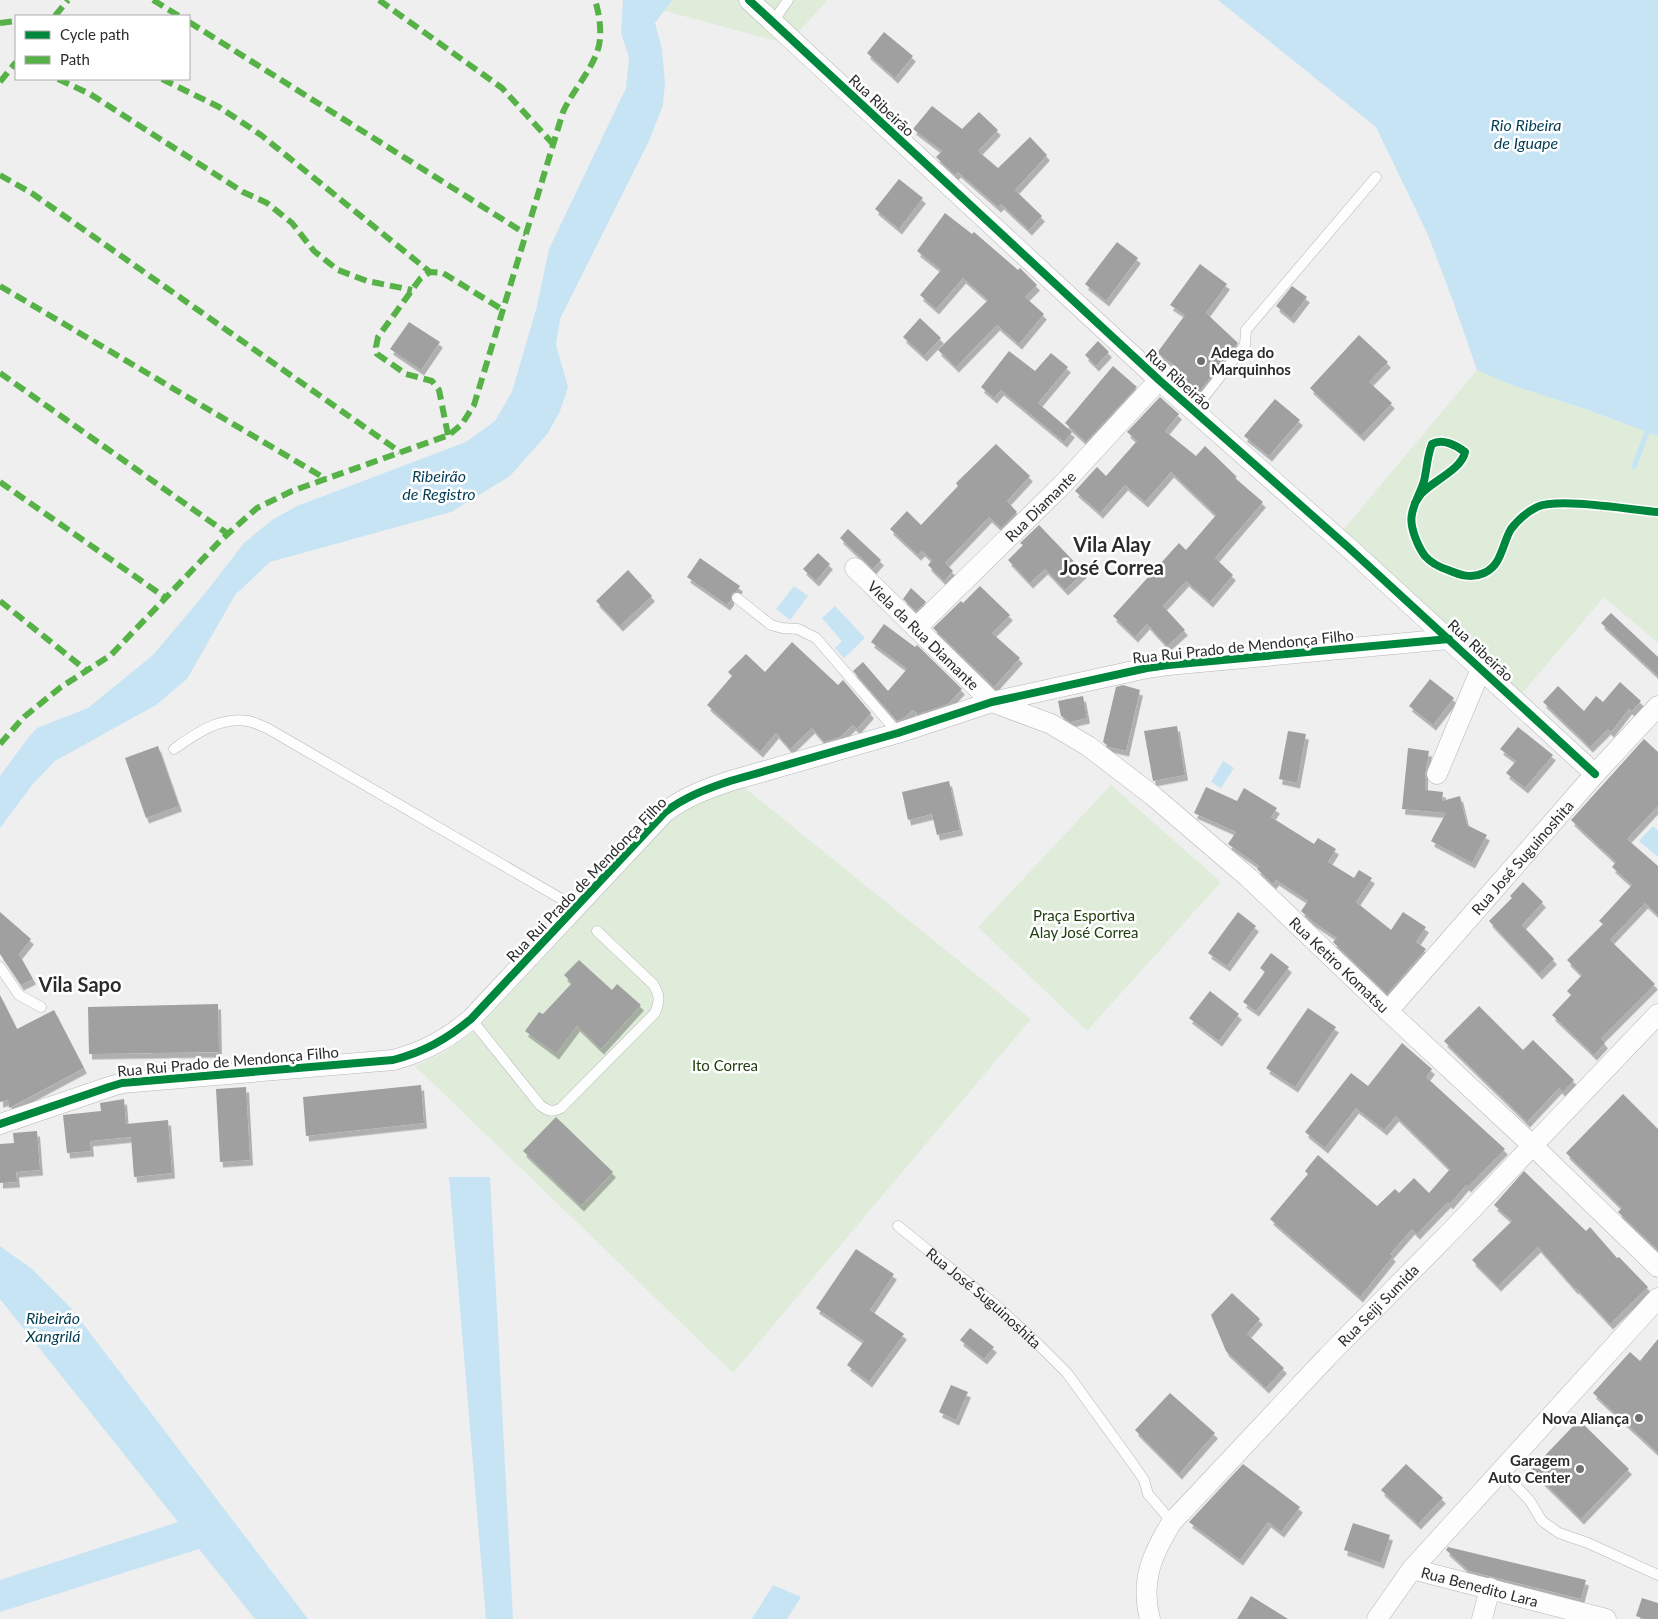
<svg xmlns="http://www.w3.org/2000/svg" width="1658" height="1619" viewBox="0 0 1658 1619" font-family="Lato,sans-serif">
  <style>
    .green { fill: #dfecda }
    .water { fill: #c7e4f4 }
    .lines { fill: none; stroke-linecap: round; stroke-linejoin: round }
    .stream { stroke: #c7e4f4; stroke-width: 5 }
    .building { fill: #a0a0a1; filter: url(#shadow) }
    .lane-casing { stroke: #b5b5b5; stroke-width: 11 }
    .street-casing { stroke: #b5b5b5; stroke-width: 21 }
    .lane { stroke: #fdfdfd; stroke-width: 10 }
    .street { stroke: #fdfdfd; stroke-width: 20 }
    .quiet { stroke: #56b246; stroke-width: 6; stroke-dasharray: 12 6; stroke-linecap: butt }
    .cycleway-casing { stroke: #fff; stroke-width: 11 }
    .cycleway { stroke: #00873e; stroke-width: 8 }
    .poi-dot { fill: #707071; stroke: #fff; stroke-width: 2 }
    .labels { text-anchor: middle; dominant-baseline: central; stroke-width: 5; stroke-linejoin: round; paint-order: stroke }
    .street-label { font-size: 15px; fill: #2c2c2c; stroke: #fff }
    .poi-label { font-size: 15px; font-weight: bold; fill: #2c2c2c; stroke: #fff; text-anchor: end }
    .park-label { font-size: 15px; fill: #203f0f; stroke: #fff }
    .water-label { font-size: 16px; font-style: italic; fill: #033d53; stroke: #fff }
    .district-label { font-size: 20px; font-weight: bold; fill: #2c2c2c; stroke: #fff }
  </style>
  <defs>
    <filter id="shadow"><feDropShadow dx="3" dy="5.5" stdDeviation="0" flood-color="#0004"/></filter>
  </defs>
  <rect width="100%" height="100%" fill="#efeff0"/>
  <!-- green -->
  <g class="green">
    <path d="M644,0H828L787,44L643,5Z"/>
    <path d="M1477,370L1509,384L1588,410L1658,436V643L1604,597L1518,698L1338,536Z"/>
    <path d="M740,784L1031,1019L733,1373L415,1066L445,1052L477,1029L670,822L692,806Z"/>
    <path d="M1111,785L1221,882L1087,1031L978,927Z"/>
  </g>
  <!-- water -->
  <g class="water">
    <path d="M623,0H672L655,23L662,49L665,83L663,105L649,141L560,319L556,345L568,387L560,411L548,433L510,476L451,512L270,562L235,595L187,679L156,705L55,761L32,785L0,828V776L28,738L37,728L88,708L153,655L206,592L244,543L272,520L297,506L466,442L495,421L512,392L537,306L549,249L626,88L629,57L621,33Z"/>
    <path d="M1218,0H1658V436L1588,410L1509,384L1477,370L1453,301L1428,235L1376,127Z"/>
    <path d="M794,586L808,596L790,620L776,609Z"/>
    <path d="M835,606L865,638L844,658L835,648L842,641L822,618Z"/>
    <path d="M1223,761L1234,768L1221,788L1211,782Z"/>
    <path d="M1653,826L1658,831V857L1639,841Z"/>
    <path d="M449,1177H490L513,1619H486Z"/>
    <path d="M0,1246L32,1269L71,1308L308,1619H255L199,1549L0,1612V1580L178,1522L0,1299Z"/>
    <path d="M773,1585L801,1597L787,1619H752Z"/>
  </g>
  <g class="lines">
    <!-- stream -->
    <path class="stream" d="M1634,467L1649,427"/>
  </g>
  <!-- building -->
  <g class="building">
    <path d="M884,32L913,56L895,78L867,53Z"/>
    <path d="M932,106L962,129L979,112L998,130L978,151L998,168L1030,137L1047,155L1015,190L1042,216L1029,230L1001,204L998,207L958,172L955,175L936,157L942,151L913,129Z"/>
    <path d="M899,179L923,198L899,229L875,209Z"/>
    <path d="M945,213L972,234L974,232L1018,270L1020,268L1037,285L1025,297L1044,314L1019,344L997,325L956,367L938,350L988,300L963,278L936,309L920,295L941,270L917,251Z"/>
    <path d="M1117,242L1138,258L1106,301L1085,284Z"/>
    <path d="M1200,264L1227,284L1206,313L1238,343L1196,396L1168,372L1174,365L1157,353L1185,315L1170,305Z"/>
    <path d="M1292,286L1307,297L1291,318L1276,306Z"/>
    <path d="M920,318L941,338L924,356L903,337Z"/>
    <path d="M409,322L440,342L421,370L390,349Z"/>
    <path d="M1359,335L1388,362L1369,382L1392,403L1361,436L1310,388Z"/>
    <path d="M1098,341L1109,352L1096,366L1085,355Z"/>
    <path d="M1009,351L1035,371L1051,353L1068,367L1038,403L1072,432L1064,442L1001,390L994,398L981,387Z"/>
    <path d="M1113,366L1137,387L1086,442L1065,423Z"/>
    <path d="M1160,397L1179,414L1165,431L1196,456L1205,446L1237,477L1235,478L1263,502L1215,558L1233,575L1210,602L1186,581L1163,606L1185,630L1167,646L1147,624L1135,637L1113,616L1179,543L1186,550L1216,515L1171,472L1145,502L1125,485L1100,513L1075,491L1097,467L1106,476L1137,441L1127,432Z"/>
    <path d="M1275,399L1300,420L1269,456L1244,436Z"/>
    <path d="M996,444L1030,476L1007,501L1017,512L1001,528L989,517L945,563L953,571L944,581L928,565L932,560L922,551L918,555L890,529L907,511L921,525L958,486L956,483Z"/>
    <path d="M1039,525L1084,572L1065,590L1045,569L1030,583L1008,560L1023,545L1020,543Z"/>
    <path d="M848,529L881,560L873,569L840,538Z"/>
    <path d="M818,553L830,564L816,581L803,569Z"/>
    <path d="M700,558L740,586L737,591L731,594V600L727,605L687,577Z"/>
    <path d="M628,570L652,596L620,626L596,601Z"/>
    <path d="M980,586L1010,615L992,633L1020,658L994,687L933,628L961,601L963,603Z"/>
    <path d="M911,588L926,602L916,611L903,599Z"/>
    <path d="M1611,613L1658,657V676L1601,623Z"/>
    <path d="M884,624L915,647L917,645L962,689L948,704L918,714L913,710L902,719L897,721L853,671L863,662L888,691L907,669L871,642Z"/>
    <path d="M792,642L838,685L843,680L871,713L857,729L853,725L840,737L824,742L812,728L790,749L776,733L760,752L707,705L732,676L728,672L746,654L765,672Z"/>
    <path d="M1430,679L1454,698L1433,725L1409,706Z"/>
    <path d="M1620,682L1641,701L1632,711L1629,709L1611,732L1608,729L1590,747L1543,702L1558,686L1584,711L1596,696L1603,702Z"/>
    <path d="M1123,685L1140,690L1126,751L1109,747L1103,742L1116,687Z"/>
    <path d="M1083,696L1087,718L1070,722L1061,716L1058,701Z"/>
    <path d="M1177,726L1185,775L1153,781L1144,731Z"/>
    <path d="M1518,727L1553,755L1525,788L1506,773L1516,761L1500,749Z"/>
    <path d="M1288,731L1306,734L1297,783L1279,779Z"/>
    <path d="M1644,739L1658,752V806L1627,839L1658,866V915L1645,903L1610,940L1655,984L1601,1038L1605,1043L1594,1055L1552,1015L1571,995L1567,991L1582,975L1567,960L1603,924L1599,921L1632,885L1612,867L1616,862L1571,820Z"/>
    <path d="M158,746L179,806L146,818L125,758Z"/>
    <path d="M1408,748L1429,751L1425,775V790L1443,792L1442,801L1460,796L1467,825L1487,835L1472,863L1431,841L1446,813L1402,809Z"/>
    <path d="M949,781L960,830L937,835L932,814L908,820L902,792Z"/>
    <path d="M1206,787L1237,801L1244,788L1277,808L1271,817L1314,844L1318,838L1336,849L1328,862L1354,878L1359,870L1372,878L1356,902L1391,930L1403,912L1426,927L1416,942L1426,949L1387,994L1333,942L1337,938L1312,921L1301,911L1308,901L1276,880L1273,884L1257,869L1259,866L1228,844L1236,832L1194,813Z"/>
    <path d="M1523,882L1543,902L1522,925L1554,959L1539,974L1489,921L1512,898L1510,896Z"/>
    <path d="M0,912L31,939L19,954L33,979L21,985L0,954Z"/>
    <path d="M1238,912L1256,926L1227,966L1208,953Z"/>
    <path d="M1271,953L1289,967L1256,1011L1243,1002L1265,972L1260,968Z"/>
    <path d="M579,960L612,990L617,984L641,1005L601,1049L577,1026L556,1054L525,1031L539,1012L543,1014L572,983L564,975Z"/>
    <path d="M1210,991L1239,1014L1219,1041L1189,1018Z"/>
    <path d="M0,995L17,1029L54,1010L84,1068L9,1108L8,1100L0,1102Z"/>
    <path d="M218,1004L219,1052L89,1054L88,1007Z"/>
    <path d="M1479,1006L1523,1050L1533,1040L1574,1080L1563,1092L1559,1088L1527,1122L1444,1041Z"/>
    <path d="M1308,1008L1336,1027L1295,1087L1266,1068Z"/>
    <path d="M1402,1043L1432,1069L1426,1077L1505,1149L1468,1187L1466,1185L1450,1204L1448,1202L1417,1234L1412,1229L1390,1254L1393,1256L1360,1297L1270,1219L1308,1174L1305,1171L1318,1155L1377,1206L1395,1189L1399,1193L1414,1178L1429,1193L1450,1169L1396,1116L1384,1130L1356,1108L1325,1148L1305,1132L1351,1073L1368,1086Z"/>
    <path d="M421,1085L424,1123L306,1136L303,1097Z"/>
    <path d="M246,1087L250,1160L220,1162L216,1089Z"/>
    <path d="M1623,1094L1658,1129V1250L1618,1212L1622,1208L1566,1153Z"/>
    <path d="M124,1099L126,1124L168,1120L172,1173L134,1177L131,1137L90,1141L91,1151L67,1153L63,1115L101,1111L100,1103Z"/>
    <path d="M556,1117L613,1172L581,1206L523,1151Z"/>
    <path d="M37,1131L40,1170L16,1172L17,1182L0,1183V1144L14,1143L13,1133Z"/>
    <path d="M1524,1171L1586,1231L1590,1227L1617,1258L1619,1257L1648,1287L1610,1324L1576,1288L1575,1289L1538,1247L1498,1286L1472,1260L1512,1221L1494,1205Z"/>
    <path d="M856,1249L894,1274L870,1310L904,1334L869,1382L847,1365L864,1341L816,1308Z"/>
    <path d="M1232,1293L1260,1319L1247,1334L1284,1368L1266,1388L1226,1351L1211,1315Z"/>
    <path d="M970,1328L994,1347L984,1359L960,1340Z"/>
    <path d="M1658,1339V1453L1593,1393L1630,1352L1640,1361Z"/>
    <path d="M951,1385L968,1392L956,1420L939,1412Z"/>
    <path d="M1170,1393L1215,1433L1179,1474L1135,1430Z"/>
    <path d="M1579,1420L1629,1469L1581,1519L1531,1470Z"/>
    <path d="M1243,1464L1300,1507L1281,1532L1268,1522L1240,1560L1189,1522Z"/>
    <path d="M1406,1464L1443,1498L1418,1524L1381,1490Z"/>
    <path d="M1353,1523L1390,1535L1381,1563L1344,1550Z"/>
    <path d="M1448,1547L1586,1580L1581,1599L1469,1571L1446,1550Z"/>
    <path d="M1251,1596L1288,1619H1237Z"/>
    <path d="M1642,1598L1658,1603V1619H1644L1636,1616Z"/>
  </g>
  <g class="lines">
    <defs>
      <g id="lane">
        <path d="M773,22L788,0"/>
        <path d="M1193,411L1245,345L1246,330L1376,177"/>
        <path d="M737,598L771,625L782,628L798,629L816,638L898,733"/>
        <path d="M174,749C195,734 220,716 248,721C254,722 261,726 267,728L577,908"/>
        <path d="M0,967L19,995L41,1007"/>
        <path d="M471,1019L540,1105C548,1111 552,1113 561,1108L655,1013C660,1001 660,995 653,984L597,931"/>
        <path id="s1" d="M898,1226L997,1306L1038,1344L1067,1373L1133,1464L1144,1480L1148,1494L1172,1522"/>
        <path d="M1501,1470L1530,1501L1542,1521L1559,1533L1588,1543L1658,1575"/>
      </g>
      <g id="street">
        <path d="M749,0L1159,380L1349,548L1595,774"/>
        <path id="s2" d="M855,568L992,702L1051,724L1088,746L1152,795L1249,878L1388,1011L1532,1145L1658,1267"/>
        <path id="s3" d="M916,628L1063,484L1159,380"/>
        <path d="M1437,774L1481,669"/>
        <path id="s4" d="M1388,1011L1595,774L1658,706"/>
        <path d="M0,1124L109,1087L122,1083L393,1060C424,1052 447,1039 471,1019L665,812C685,797 706,789 730,781L898,733L992,702L1147,668L1168,665L1449,639"/>
        <path id="s5" d="M1412,1569L1606,1619"/>
        <path id="s6" d="M1150,1619C1140,1581 1152,1554 1172,1522L1328,1356L1455,1227L1658,1014"/>
        <path d="M1377,1619L1412,1569L1658,1298"/>
        <path d="M1482,1619L1490,1588"/>
      </g>
    </defs>
    <!-- lane casing -->
    <use href="#lane" class="lane-casing"/>
    <!-- street casing -->
    <use href="#street" class="street-casing"/>
    <!-- lane -->
    <use href="#lane" class="lane"/>
    <!-- street -->
    <use href="#street" class="street"/>
    <!-- quiet -->
    <g class="quiet">
      <path d="M153,0L179,16"/>
      <path d="M379,0L502,88L553,144"/>
      <path d="M55,16L68,0"/>
      <path d="M189,22L526,234"/>
      <path d="M0,23L16,21"/>
      <path d="M58,79L90,94L243,192L267,203L292,223L314,251L338,270L367,281L412,290"/>
      <path d="M162,79L219,107L261,135L430,272"/>
      <path d="M0,82L16,62"/>
      <path d="M0,175L33,194L400,452"/>
      <path d="M0,286L326,479"/>
      <path d="M0,373L228,534"/>
      <path d="M448,435L439,390L432,381L406,374L377,354L376,347L378,337L420,279L430,272L443,273L503,310"/>
      <path d="M0,482L166,598"/>
      <path d="M0,601L87,671"/>
      <path d="M0,744L24,717L61,687L111,655L220,541L257,508L292,491L449,435L462,424L474,405L563,112C573,89 598,64 600,39C601,26 599,13 595,0"/>
    </g>
    <defs>
      <g id="cycleway">
        <path d="M749,0L1159,380L1349,548L1595,774"/>
        <path d="M1415,503C1417,500 1419,496 1422,493C1433,481 1462,469 1465,452C1456,445 1442,438 1432,444C1427,456 1427,469 1424,481C1421,492 1414,502 1412,514C1409,526 1418,547 1425,556C1431,563 1439,567 1448,570C1460,575 1471,579 1484,573C1502,565 1502,544 1511,529C1517,521 1527,512 1537,507C1558,497 1632,510 1658,512"/>
        <path d="M0,1124L109,1087L122,1083L393,1060C424,1052 447,1039 471,1019L665,812C685,797 706,789 730,781L898,733L992,702L1147,668L1168,665L1449,639"/>
      </g>
    </defs>
    <!-- cycleway casing -->
    <use href="#cycleway" class="cycleway-casing"/>
    <!-- cycleway -->
    <use href="#cycleway" class="cycleway"/>
  </g>
  <!-- markers -->
  <g class="poi-dot">
    <circle cx="1201" cy="361" r="5"/>
    <circle cx="1639" cy="1418" r="5"/>
    <circle cx="1580" cy="1469" r="5"/>
  </g>
  <g class="labels">
    <!-- street labels -->
    <g class="street-label">
      <text transform="translate(882 105) rotate(43)">Rua Ribeirão</text>
      <text transform="translate(1179 379) rotate(42)">Rua Ribeirão</text>
      <text stroke="none"><textPath href="#s3" startOffset="174">Rua Diamante</textPath></text>
      <text stroke="none"><textPath href="#s2" startOffset="96">Viela da Rua Diamante</textPath></text>
      <text transform="translate(1243 646) rotate(-6)">Rua Rui Prado de Mendonça Filho</text>
      <text transform="translate(1481 650) rotate(43)">Rua Ribeirão</text>
      <text stroke="none"><textPath href="#s4" startOffset="204">Rua José Suguinoshita</textPath></text>
      <text transform="translate(586 879) rotate(-46)">Rua Rui Prado de Mendonça Filho</text>
      <text stroke="none"><textPath href="#s2" startOffset="631">Rua Ketiro Komatsu</textPath></text>
      <text transform="translate(228 1061) rotate(-5)">Rua Rui Prado de Mendonça Filho</text>
      <text stroke="none"><textPath href="#s1" startOffset="112">Rua José Suguinoshita</textPath></text>
      <text stroke="none"><textPath href="#s6" startOffset="402">Rua Seiji Sumida</textPath></text>
      <text stroke="none"><textPath href="#s5" startOffset="70">Rua Benedito Lara</textPath></text>
    </g>
    <!-- poi labels -->
    <g class="poi-label">
      <text x="1211" y="352" text-anchor="start">Adega do<tspan x="1211" dy="17">Marquinhos</tspan></text>
      <text x="1629" y="1418">Nova Aliança</text>
      <text x="1570" y="1460">Garagem<tspan x="1570" dy="17">Auto Center</tspan></text>
    </g>
    <!-- park labels -->
    <g class="park-label">
      <text x="1084" y="915">Praça Esportiva<tspan x="1084" dy="17">Alay José Correa</tspan></text>
      <text x="725" y="1065">Ito Correa</text>
    </g>
    <!-- water labels -->
    <g class="water-label">
      <text x="1526" y="124">Rio Ribeira<tspan x="1526" dy="18">de Iguape</tspan></text>
      <text x="439" y="475">Ribeirão<tspan x="439" dy="18">de Registro</tspan></text>
      <text x="53" y="1317">Ribeirão<tspan x="53" dy="18">Xangrilá</tspan></text>
    </g>
    <!-- district labels -->
    <g class="district-label">
      <text x="1112" y="544">Vila Alay<tspan x="1112" dy="23">José Correa</tspan></text>
      <text x="80" y="984">Vila Sapo</text>
    </g>
  </g>
  <!-- legend -->
  <rect x="15" y="15" width="175" height="65" fill="#ffffff" stroke="#ababab"/>
  <rect x="25" y="31" width="25" height="8" fill="#00873e" stroke="#ababab"/>
  <text x="60" y="40" font-size="15" fill="#2c2c2c">Cycle path</text>
  <rect x="25" y="56" width="25" height="8" fill="#56b246" stroke="#ababab"/>
  <text x="60" y="65" font-size="15" fill="#2c2c2c">Path</text>
</svg>
